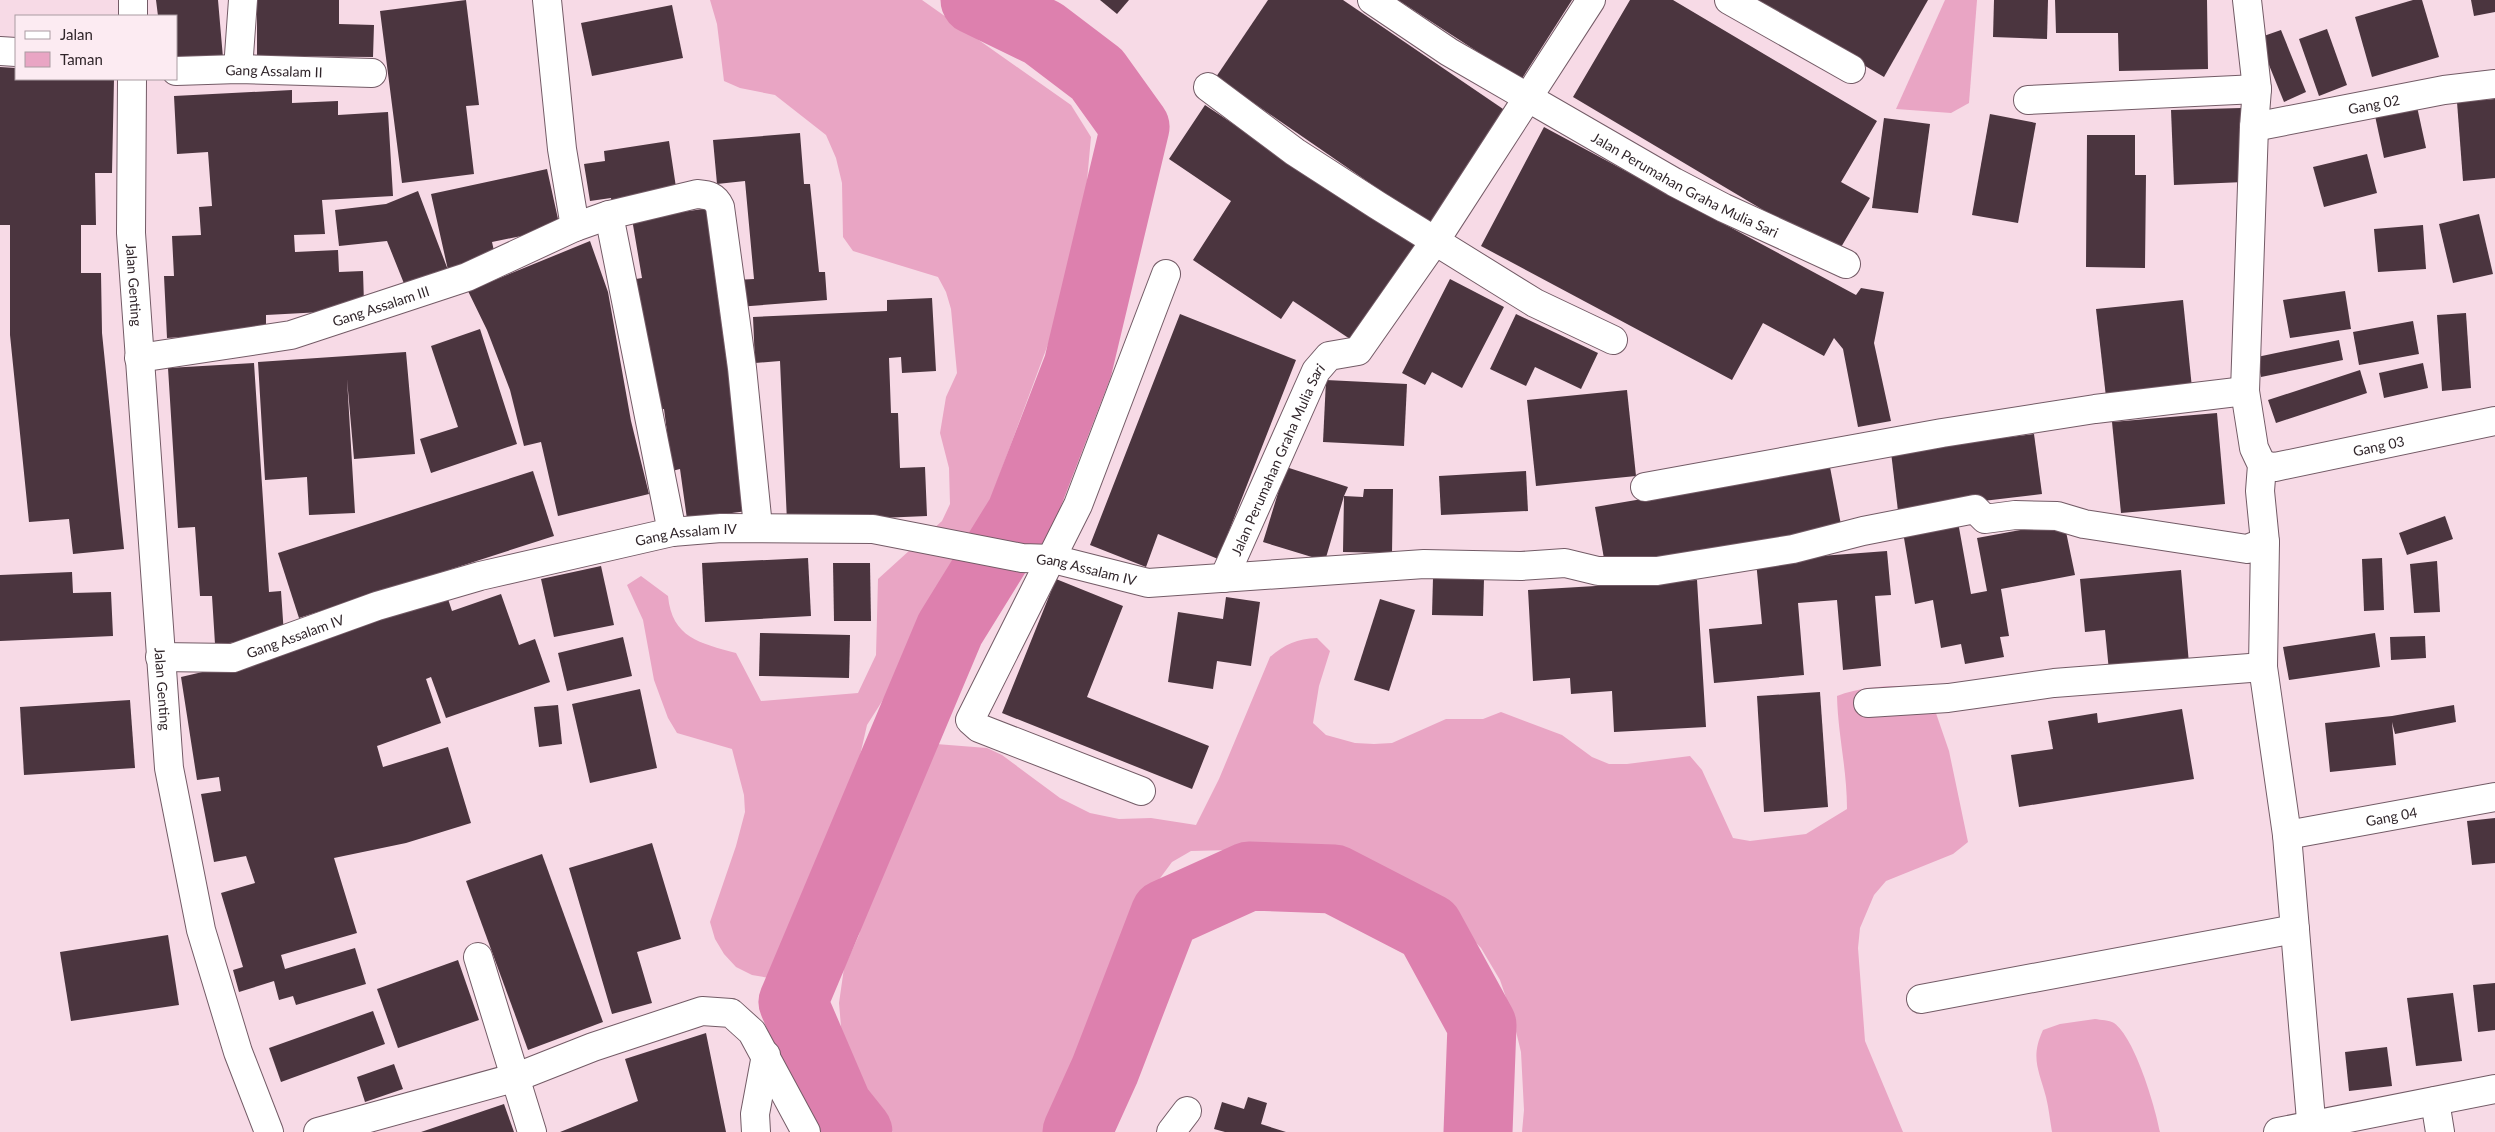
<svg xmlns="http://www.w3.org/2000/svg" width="2495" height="1132" viewBox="0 0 2495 1132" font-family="Lato,sans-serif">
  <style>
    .green { fill: #e9a5c4 }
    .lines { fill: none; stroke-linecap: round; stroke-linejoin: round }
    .river { stroke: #dd80ae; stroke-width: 69 }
    .building { fill: #4b353f }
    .minor-casing { stroke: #735b66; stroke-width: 30 }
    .minor { stroke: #fff; stroke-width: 28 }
    .labels { text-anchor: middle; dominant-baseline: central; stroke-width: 5; stroke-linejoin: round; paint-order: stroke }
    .street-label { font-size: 14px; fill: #30252a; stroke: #fcebf2 }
  </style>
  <rect width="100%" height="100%" fill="#f7dae6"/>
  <!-- green -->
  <g class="green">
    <path d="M710,0H922L1071,105L1091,137L1080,258L978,533L928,629L867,725L851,795L850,814L819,888L769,978L752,975L736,967L724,954L715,939L710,922L736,846L745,812L744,795L732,749L677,733L668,718L654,680L643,620L627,585L641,576L668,596C672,638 700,643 736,653L761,701L858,693L876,655L878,579L942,521L950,504L949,468L940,433L946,397L957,373L951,309L946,292L938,277L853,251L843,237L842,183L836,158L826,135L775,95L740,88L724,81L717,24Z"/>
    <path d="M1945,0H1977L1969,103L1951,113L1896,109Z"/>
    <path d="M1317,638L1330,651L1319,686L1313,723L1326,735L1355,743L1374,744L1392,743L1446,719H1483L1501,712L1562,735L1592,757L1609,764H1627L1690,756L1702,770L1733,838L1750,841L1806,834L1847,809C1847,769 1838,735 1837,696C1866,685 1896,685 1927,687L1949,751L1968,842L1953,854L1886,881L1874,895L1860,928L1858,948L1865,1041L1903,1132H1522L1524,1110L1521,1052L1512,1015L1500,980L1481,948L1446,911L1364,875L1275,849L1191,851L1172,862L1124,927L1114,965L1066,1085L1062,1102L1047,1132H893L858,1076L842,1038L839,1003L844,968L859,935L867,900L881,867L886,850L922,769L936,744L987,748L1002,755L1060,798L1090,813L1119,819L1151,818L1196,825L1219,779L1270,657C1285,644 1297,639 1317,638Z"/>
    <path d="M2095,1019C2101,1020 2109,1020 2114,1023C2135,1038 2155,1106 2160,1132H2052C2050,1121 2049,1109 2046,1097C2039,1070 2030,1058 2043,1030L2060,1024Z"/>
  </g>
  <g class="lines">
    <!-- river -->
    <g class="river">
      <path d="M858,1132L838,1107L793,1002L950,629L1021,514L1078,366L1135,127L1097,74L1043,33L975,0"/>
      <path d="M1077,1132L1105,1070L1165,914L1249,876L1334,879L1429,928L1482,1025L1478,1132"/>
    </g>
  </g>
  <!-- building -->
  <g class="building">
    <path d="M156,0H218L223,58L176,61V16H158Z"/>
    <path d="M257,0H339V24L374,25L373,57L257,56Z"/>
    <path d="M466,0L479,105L466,106L474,174L402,183L380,11Z"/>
    <path d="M1100,0H1129L1117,14Z"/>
    <path d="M1268,0H1343L1506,111L1429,224L1216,77Z"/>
    <path d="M1398,0H1572L1521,80Z"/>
    <path d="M1630,0H1673L1877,121L1841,182L1870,198L1837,254L1573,97Z"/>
    <path d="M1753,0H1928L1884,77Z"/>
    <path d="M1994,0H2048L2047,39L1993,37Z"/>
    <path d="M2055,0H2207L2208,69L2119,71L2118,33H2056Z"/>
    <path d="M2413,0H2422L2439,57L2372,77L2355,17Z"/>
    <path d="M2471,0H2495V12L2474,16Z"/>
    <path d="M672,5L683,58L592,76L581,23Z"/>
    <path d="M2327,29L2347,85L2319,96L2299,39Z"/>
    <path d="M2281,30L2306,92L2284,102L2258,38Z"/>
    <path d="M0,67L16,68V79H114L112,173H95L96,225H81V273H101L102,333L124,549L73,554L69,519L29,522L10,335V225H0Z"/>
    <path d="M292,90V103L338,101V115L388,112L393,196L322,200L325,234L294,235L295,252L338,250L339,272L363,271L364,304L341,311L266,315V332L167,338L164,276H174L172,236L201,235L199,207L212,206L208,152L177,154L174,96Z"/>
    <path d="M2495,99V178L2463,181L2457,102Z"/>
    <path d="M2416,102L2426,148L2384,158L2374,111Z"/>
    <path d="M1205,105L1416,246L1353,341L1293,301L1281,319L1193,260L1231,201L1169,159Z"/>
    <path d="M2241,108L2244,182L2174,185L2171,110Z"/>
    <path d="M1990,114L2036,123L2018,223L1972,215Z"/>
    <path d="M1884,118L1930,124L1918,213L1872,208Z"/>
    <path d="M1544,127L1856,295L1861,288L1884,292L1874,343L1891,421L1858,427L1843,349L1834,338L1824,356L1763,323L1732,380L1481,246Z"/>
    <path d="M800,133L804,184H810L819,272H825L827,300L737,307L735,280L754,279L745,181L717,184L713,140Z"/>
    <path d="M2087,135H2135V175H2146L2145,268L2086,267Z"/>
    <path d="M669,141L677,194L612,204L611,198L590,201L584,164L605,161L604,151Z"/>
    <path d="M2367,154L2377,193L2324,207L2313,167Z"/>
    <path d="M547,169L560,228L492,242L496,260L448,270L431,194Z"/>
    <path d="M418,191L448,270L405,286L387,241L339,246L335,210L386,204Z"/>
    <path d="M710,208L720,268L714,269L747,511L687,519L680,469L672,471L664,409L654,410L636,279L642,278L632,219Z"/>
    <path d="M2479,214L2493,274L2453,283L2439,224Z"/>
    <path d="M2423,225L2426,269L2378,272L2374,229Z"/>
    <path d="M590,241L608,292L631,421L649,494L558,516L541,442L524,446L510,390L487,330L468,291Z"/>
    <path d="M1450,279L1504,307L1462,388L1432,372L1425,385L1402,373Z"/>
    <path d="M2345,291L2351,329L2290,338L2283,300Z"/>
    <path d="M932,298L936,371L902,373L901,357L889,358L891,413H898L900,468L925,467L927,516L787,522L780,361L755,363L753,317L887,311V300Z"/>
    <path d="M2183,300L2192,388L2106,397L2096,309Z"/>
    <path d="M2466,313L2471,388L2442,391L2437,315Z"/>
    <path d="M1180,314L1296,360L1218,559L1158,534L1146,567L1090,545Z"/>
    <path d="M1516,314L1598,353L1581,389L1535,367L1526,386L1490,369Z"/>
    <path d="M2413,321L2419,354L2359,365L2353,332Z"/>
    <path d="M480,329L517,444L431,473L420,439L458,427L431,346Z"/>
    <path d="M2339,340L2343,360L2261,377L2257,357Z"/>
    <path d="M406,352L415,454L354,459L347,379L355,513L309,515L307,477L265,480L258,362Z"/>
    <path d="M254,363L269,592L281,591L284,635L272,640L215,644L212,596H200L195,527L178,528L168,368Z"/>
    <path d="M2423,363L2428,388L2384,398L2379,373Z"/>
    <path d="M2360,370L2367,393L2276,423L2268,400Z"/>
    <path d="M1326,380L1407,384L1404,446L1323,442Z"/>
    <path d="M1627,390L1636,476L1536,486L1527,400Z"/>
    <path d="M2217,413L2225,504L2121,513L2112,422Z"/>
    <path d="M2034,434L2042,494L1898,511L1891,452Z"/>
    <path d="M1286,467L1348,487L1344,496L1363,497L1364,489H1393L1392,553L1343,552L1344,496L1325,561L1263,542Z"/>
    <path d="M1830,467L1842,530L1606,570L1595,507Z"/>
    <path d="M533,471L554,536L299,618L278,553Z"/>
    <path d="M1526,471L1528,511L1441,515L1439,476Z"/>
    <path d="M2445,516L2453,539L2407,555L2399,533Z"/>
    <path d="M1958,522L1971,594L1987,591L1977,538L2064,522L2075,575L2001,589L2009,636L2000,637L2004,657L1965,664L1961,644L1941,648L1933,600L1915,604L1903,532Z"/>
    <path d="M1887,551L1891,595L1875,596L1881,666L1843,670L1837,600L1798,603L1804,675L1714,683L1709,629L1762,624L1756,561Z"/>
    <path d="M808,558L811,616L705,622L702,563Z"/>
    <path d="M2382,558L2384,610L2364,611L2362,559Z"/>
    <path d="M2437,561L2440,612L2414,613L2410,564Z"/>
    <path d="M833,563H870L871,621H834Z"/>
    <path d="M601,566L614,625L554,637L541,579Z"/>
    <path d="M2181,570L2189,664L2109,671L2105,630L2085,632L2080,579Z"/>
    <path d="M72,572L73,593L111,592L113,636L0,641V575Z"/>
    <path d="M1433,578L1484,579L1483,616L1432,615Z"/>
    <path d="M1056,579L1123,606L1087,697L1209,746L1192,789L1002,713Z"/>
    <path d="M1697,580L1706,727L1614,732L1612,691L1571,694L1570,678L1533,681L1528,590Z"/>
    <path d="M501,594L519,645L535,639L550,682L446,718L431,677L426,679L441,723L377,746L383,767L448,747L471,823L406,843L334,858L357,933L281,955L285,969L355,948L366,984L296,1005L293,996L279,1000L274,981L239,992L233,970L243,967L221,893L255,883L246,856L214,862L201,794L221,791L219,777L197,780L181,677L262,658L447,596L452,611Z"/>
    <path d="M1226,597L1260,602L1251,666L1217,661L1213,689L1168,682L1178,612L1223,619Z"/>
    <path d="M1380,599L1415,610L1389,691L1354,680Z"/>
    <path d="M760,633L850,635L849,678L759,676Z"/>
    <path d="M2375,633L2380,667L2289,680L2283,647Z"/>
    <path d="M2425,636L2426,658L2391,660L2390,637Z"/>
    <path d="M623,637L632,676L567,691L558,653Z"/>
    <path d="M640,689L657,768L590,783L572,704Z"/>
    <path d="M1820,692L1828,807L1764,812L1757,696Z"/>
    <path d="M130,700L135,768L24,775L20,707Z"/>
    <path d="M558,705L562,744L539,747L534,707Z"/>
    <path d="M2454,705L2456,722L2395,734L2392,722L2396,765L2330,772L2325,723L2392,716Z"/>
    <path d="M2182,709L2194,779L2019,807L2011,755L2053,749L2048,721L2097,713L2098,723Z"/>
    <path d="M2495,818V863L2472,865L2467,821Z"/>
    <path d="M652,843L681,939L637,952L652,1003L612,1014L569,868Z"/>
    <path d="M542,854L603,1022L528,1050L466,881Z"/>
    <path d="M168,935L179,1005L71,1021L60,952Z"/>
    <path d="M458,960L479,1020L398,1048L377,989Z"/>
    <path d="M2495,983V1030L2478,1032L2473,985Z"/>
    <path d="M2453,993L2462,1061L2416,1066L2407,998Z"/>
    <path d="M373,1011L385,1044L281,1082L269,1048Z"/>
    <path d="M706,1033L726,1132H560L638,1101L625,1059Z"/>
    <path d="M2387,1047L2392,1086L2349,1091L2345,1052Z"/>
    <path d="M394,1064L403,1089L365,1102L357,1077Z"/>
    <path d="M1248,1097L1267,1103L1261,1124L1286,1132H1225L1214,1129L1222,1102L1244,1109Z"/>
    <path d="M504,1104L514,1132H421Z"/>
  </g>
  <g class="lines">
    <defs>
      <g id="minor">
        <path d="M133,0V16"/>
        <path d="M547,0L562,149L575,227"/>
        <path id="s1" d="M1372,0L1449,52L1674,182L1724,208L1846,264"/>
        <path d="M1729,0L1851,69"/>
        <path d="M2247,0L2257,89L2254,127L2245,391L2254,448L2262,465L2260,491L2265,542"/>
        <path d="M0,51L16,52"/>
        <path d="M238,69L243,0"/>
        <path id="s2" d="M176,71L238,69L372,73"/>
        <path id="s3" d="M132,79L131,233L169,768L201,930L238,1052L269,1132"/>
        <path d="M1208,87L1295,152L1377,205L1535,303L1613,340"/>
        <path d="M2028,100L2257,89"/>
        <path id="s4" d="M2254,127L2444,90L2495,84"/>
        <path id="s5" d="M139,358L291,335L467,277L575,227L609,215"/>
        <path id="s6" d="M2262,465L2275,467L2495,421"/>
        <path d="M1645,487L1942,433L2095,409L2245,391"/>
        <path d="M672,532L609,215L697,194C709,195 715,196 720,207L742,368L758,527"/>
        <path id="s7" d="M1224,578L1316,371L1329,356L1358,351L1435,241L1591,0"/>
        <path id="s8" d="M160,657L233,658L377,606L480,576L672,532L721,528L873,529L1022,558L1053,559L1148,583L1424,564L1521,566L1565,563L1598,571H1657L1793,549L1863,531L1975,509L1985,519L2015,515L2057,516L2084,524L2247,549L2265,542L2263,667L2287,835L2312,1132"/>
        <path d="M1868,703L1948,698L2054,683L2263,667"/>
        <path d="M1141,791L979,728L970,720L1078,505L1166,274"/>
        <path id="s9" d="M2287,835L2495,797"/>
        <path d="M478,957L532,1132"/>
        <path d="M1921,999L2295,929"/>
        <path d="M2435,1101L2440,1132"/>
        <path d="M318,1132L517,1077L593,1047L702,1011L731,1013L752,1032L806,1132"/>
        <path d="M756,1132L755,1114L766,1055"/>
        <path d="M1171,1132L1187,1111"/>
        <path d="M2278,1132L2495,1089"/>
      </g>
    </defs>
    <!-- minor casing -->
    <use href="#minor" class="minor-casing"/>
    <!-- minor -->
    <use href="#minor" class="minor"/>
  </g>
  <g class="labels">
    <!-- street labels -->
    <g class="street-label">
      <text stroke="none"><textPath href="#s2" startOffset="98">Gang Assalam II</textPath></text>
      <text stroke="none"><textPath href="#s4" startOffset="122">Gang 02</textPath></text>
      <text stroke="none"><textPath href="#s1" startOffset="364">Jalan Perumahan Graha Mulia Sari</textPath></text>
      <text stroke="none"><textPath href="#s3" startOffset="206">Jalan Genting</textPath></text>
      <text stroke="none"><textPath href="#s5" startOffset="248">Gang Assalam III</textPath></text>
      <text stroke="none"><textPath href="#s6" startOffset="119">Gang 03</textPath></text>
      <text stroke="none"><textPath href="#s7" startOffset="130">Jalan Perumahan Graha Mulia Sari</textPath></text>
      <text stroke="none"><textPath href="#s8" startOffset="544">Gang Assalam IV</textPath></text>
      <text stroke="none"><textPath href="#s8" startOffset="949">Gang Assalam IV</textPath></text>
      <text stroke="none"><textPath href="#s8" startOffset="139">Gang Assalam IV</textPath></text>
      <text stroke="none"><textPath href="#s3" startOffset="611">Jalan Genting</textPath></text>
      <text stroke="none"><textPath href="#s9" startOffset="106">Gang 04</textPath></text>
    </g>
  </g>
  <!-- legend -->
  <rect x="15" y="15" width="162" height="65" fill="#fcebf2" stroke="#aa9ca2"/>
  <rect x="25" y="31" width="25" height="8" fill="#ffffff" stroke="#aa9ca2"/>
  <text x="60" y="40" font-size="15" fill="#30252a">Jalan</text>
  <rect x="25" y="52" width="25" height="15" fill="#e9a5c4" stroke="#aa9ca2"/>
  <text x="60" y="65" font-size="15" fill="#30252a">Taman</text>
</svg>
